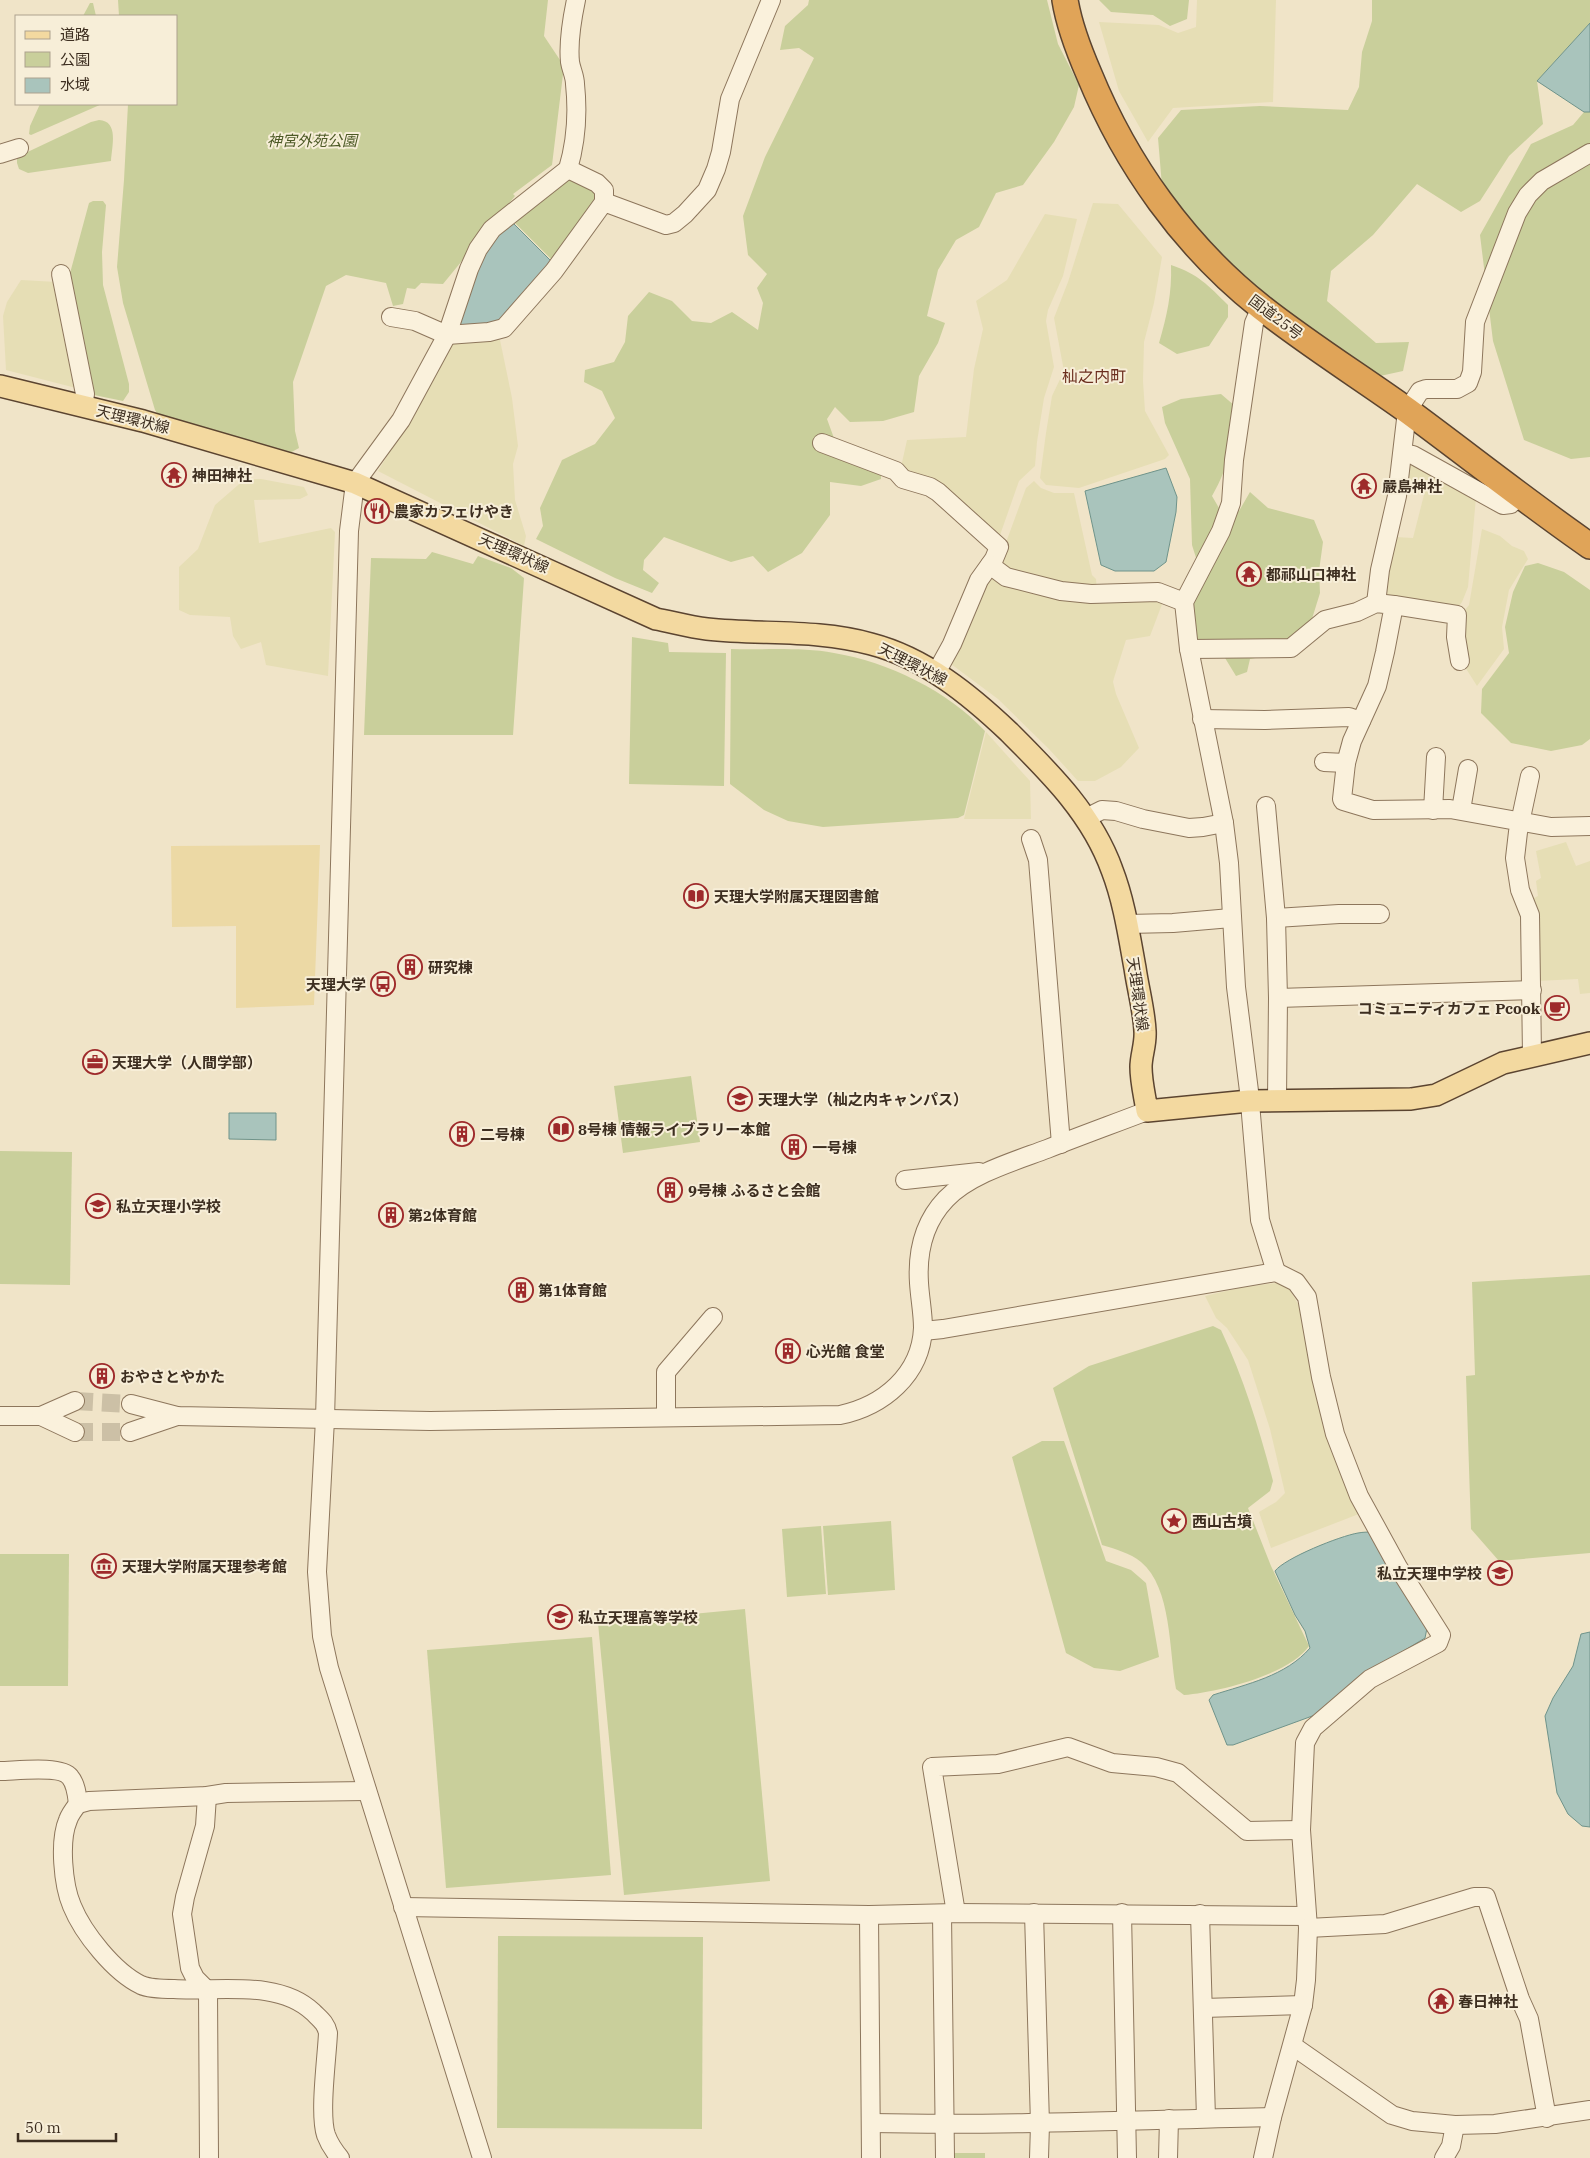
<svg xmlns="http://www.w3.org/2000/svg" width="1590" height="2158" viewBox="0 0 1590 2158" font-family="'IBM Plex Serif','Noto Sans JP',serif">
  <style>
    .farmland { fill: #e6deb5 }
    .green { fill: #c9cf9b }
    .sand { fill: #ecd9a5 }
    .water { fill: #a9c4bc; stroke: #6f938a }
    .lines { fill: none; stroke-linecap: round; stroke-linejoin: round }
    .minor-tunnel { stroke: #ccc0a6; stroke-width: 18; stroke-dasharray: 18 9; stroke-linecap: butt }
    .minor-casing { stroke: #8d765c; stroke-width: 20 }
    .major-casing { stroke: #5b4430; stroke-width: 24 }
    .highway-casing { stroke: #5b4430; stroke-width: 28 }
    .minor { stroke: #faf1dc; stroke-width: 18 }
    .major { stroke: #f3d9a0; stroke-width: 21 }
    .highway { stroke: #e0a458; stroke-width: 25 }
    .labels { text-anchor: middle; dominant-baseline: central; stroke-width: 4; stroke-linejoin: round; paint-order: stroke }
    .park-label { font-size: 15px; font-style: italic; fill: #4d5a26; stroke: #f7eed8 }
    .street-label { font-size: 15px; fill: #3d2e20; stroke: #f7eed8 }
    .poi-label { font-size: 15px; font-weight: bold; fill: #3d2e20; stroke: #f7eed8; text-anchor: start }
    .neighbourhood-label { font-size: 16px; fill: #6b2e1e; stroke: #f7eed8 }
  </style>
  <rect width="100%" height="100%" fill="#f0e4c8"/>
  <!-- farmland -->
  <g class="farmland">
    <path d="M1197,0H1276L1273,102L1173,108L1148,142L1119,91L1099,22L1159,25L1178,33L1196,27Z"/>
    <path d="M1093,203L1118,204L1162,257L1154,303L1144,342L1143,381L1145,411L1169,455L1165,459L1079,488L1046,485L1040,478L1046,433L1052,396L1064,371L1054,318L1068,282Z"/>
    <path d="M1045,214L1077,219L1063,276L1048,310L1046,321L1054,367L1044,398L1037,442L1035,466L1019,481L999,538L907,475L901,467L907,440L966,437L974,369L983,329L976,301L1007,280Z"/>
    <path d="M21,280L57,282L76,388L6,370L3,316L7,302Z"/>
    <path d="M497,337L500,340L512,398L518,446L513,464L515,500L526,536L524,546L378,471L418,405L445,349L455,341Z"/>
    <path d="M1411,460L1476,497L1468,587L1462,602L1456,610L1384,601L1381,593L1395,537L1413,538L1426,487L1405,479L1407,464Z"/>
    <path d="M245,479H261L304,487L308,495L300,499L254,500L259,543L331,528L335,532L328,676L266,665L261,642L241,649L233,636L230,617L190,615L179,610V567L198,549L215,505Z"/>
    <path d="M1034,481L1041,488L1054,493H1074L1092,575L1096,579L1097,592L1002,570L1001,556L1026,488Z"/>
    <path d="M1482,529L1500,536L1512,546L1524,551L1528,559L1509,590L1502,627L1504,649L1477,686L1465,667L1460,616L1469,605Z"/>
    <path d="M991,570L1005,580L1164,599L1150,636L1126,640L1114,678L1113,682L1116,694L1139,748L1121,767L1095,781H1078L1049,749L998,699L947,661Z"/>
    <path d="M986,732L1030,781L1031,819H964Z"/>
    <path d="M1566,842L1576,866L1590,861V993L1580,994L1578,979L1537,981L1528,901L1538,896L1536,881L1541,878L1536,851Z"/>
    <path d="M1285,1282L1301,1309L1331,1451L1364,1512L1271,1548L1259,1512L1276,1502L1285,1493L1270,1429L1248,1360L1227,1328L1216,1318L1205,1296L1243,1287Z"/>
  </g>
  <!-- green -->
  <g class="green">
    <path d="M118,0H548L544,36L564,66L552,165L513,194L515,196L443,284L421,283L415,289L407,288L403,304L393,306L386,283L346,275L326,286L293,382L295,431L299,448L286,455L162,421L155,410L123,303L117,267L124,180L128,104H176V16H119Z"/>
    <path d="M809,0H1047L1058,44L1079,85L1074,107L1054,142L1023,185L996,193L979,227L956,240L938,270L927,316L945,323L938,343L919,376L914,412L883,421L850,422L835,407L827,419L835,441L865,449L881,460V479L861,486L830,482V515L802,553L768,572L753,556L731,562L664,537L644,560L643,570L659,583L652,593L615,578L536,539L543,526L540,508L562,460L595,444L615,418L602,391L584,382L585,370L614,362L625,342L628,316L649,292L672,301L692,321L711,323L732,312L758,330L763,303L757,288L767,274L748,255L743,216L765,157L814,58L799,48L780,50L785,26L808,5Z"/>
    <path d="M1099,0H1189L1187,19L1170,26L1153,15L1111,12Z"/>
    <path d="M1372,0H1590V23L1537,81L1543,124L1509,156L1480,201L1461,212L1417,184L1373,235L1331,271L1327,301L1376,343L1409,342L1403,371L1380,376L1355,358L1275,307L1203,240L1162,186L1158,138L1181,110L1260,106L1348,110L1359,87L1362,52L1372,21Z"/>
    <path d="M90,3H93L96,16H83Z"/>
    <path d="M40,104H102L31,135L29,134L30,126Z"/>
    <path d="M1584,112H1590V457L1571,459L1524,440L1493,341L1480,235L1531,144L1573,125Z"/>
    <path d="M99,120C119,121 112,146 111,161L28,173L19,169L17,163V157L91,122Z"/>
    <path d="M566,176L598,187L600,197L555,263L514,222Z"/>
    <path d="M93,201H103L106,205L102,252L103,285L129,384V392L123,401L94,395L90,389L69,277L89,203Z"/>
    <path d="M1171,265C1198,274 1208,285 1228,305V317L1209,346L1177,354L1159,343C1167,316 1172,293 1171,265Z"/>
    <path d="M1221,394L1235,406C1233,441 1230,465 1212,496L1219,508L1239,511L1250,492L1268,508L1314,520L1323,542L1319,571L1320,593L1307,635L1283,653L1250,659L1247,672L1236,676L1222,653L1194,639L1193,599L1203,580L1192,545L1190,479L1165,423L1162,407L1181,399Z"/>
    <path d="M432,552L473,564L478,556L511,568L524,578L513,735H364L371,558L426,559Z"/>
    <path d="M1538,563L1564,572L1590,590V739L1582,745L1551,751L1511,743L1481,713L1482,689L1509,653L1505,627L1513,592L1525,566Z"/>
    <path d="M632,637L668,643L669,652L726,653L724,786L629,784Z"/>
    <path d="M731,649C765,650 801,647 834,653C888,662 948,691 985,731L964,815L958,818L823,827L788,821L764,810L730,784Z"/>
    <path d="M691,1076L700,1142L623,1153L614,1086Z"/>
    <path d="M0,1151L72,1152L70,1285L0,1284Z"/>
    <path d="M1590,1275V1553L1499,1561L1471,1529L1466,1376L1475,1375L1472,1282Z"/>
    <path d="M1213,1326L1221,1330C1244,1379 1259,1428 1273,1481L1270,1491L1248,1508L1271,1566L1309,1646C1289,1675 1218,1692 1184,1695L1176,1689C1169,1651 1172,1588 1141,1562C1130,1553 1115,1549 1102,1545L1053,1388L1089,1366Z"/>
    <path d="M1042,1441H1064L1106,1561L1131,1570L1146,1583L1159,1657L1120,1671L1094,1668L1066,1653L1012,1457Z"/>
    <path d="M891,1521L895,1590L828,1595L823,1526Z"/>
    <path d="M821,1526L826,1594L787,1597L782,1529Z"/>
    <path d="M0,1554H69L68,1686H0Z"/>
    <path d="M745,1609L770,1881L624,1895L598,1623Z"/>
    <path d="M592,1637L611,1875L446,1888L427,1650Z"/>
    <path d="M498,1936L703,1937L702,2129L497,2128Z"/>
    <rect x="950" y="2153" width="35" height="5"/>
  </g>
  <!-- sand -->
  <path class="sand" d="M320,845L314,1005L236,1008V926L172,927L171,846Z"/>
  <!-- water -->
  <g class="water">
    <path d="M1590,23V112H1584L1537,81Z"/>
    <path d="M507,223H513L554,264L505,319L489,328L455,330L478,265Z"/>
    <path d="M1166,468L1177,497L1176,512L1166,562L1154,571H1115L1101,565L1085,491Z"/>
    <path d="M229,1113H276V1140L229,1139Z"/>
    <path d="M1374,1532L1405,1594L1424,1622L1427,1628L1425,1638L1357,1679L1315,1715L1233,1745H1227L1209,1700L1213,1695C1247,1684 1286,1676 1310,1648L1305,1631L1295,1615L1275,1571C1285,1558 1340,1536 1358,1533C1363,1532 1369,1532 1374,1532Z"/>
    <path d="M1590,1632V1827L1582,1826L1568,1814L1557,1793L1545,1716L1553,1698L1573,1666L1581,1634Z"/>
  </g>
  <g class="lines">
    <!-- minor-tunnel -->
    <g class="minor-tunnel">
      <path d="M75,1401L131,1404"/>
      <path d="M75,1432H130"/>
    </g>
    <defs>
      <g id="minor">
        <path d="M0,154L19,148"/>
        <path d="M568,169L597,183L604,190V202"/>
        <path d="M61,274L85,394L83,407"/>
        <path d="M1261,307L1254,323L1234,460L1231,503L1221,531L1184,602L1189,649L1224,823L1229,863L1236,987L1249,1091L1260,1220L1276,1272"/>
        <path d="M391,317L415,321L447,335L489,332L504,328L554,271L604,202L666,225L674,223L685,214L707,190L716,169L721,152L730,99L771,0"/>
        <path d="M822,443L896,471L903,479L930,487L938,492L999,547L994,559L979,580L952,644L936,673"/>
        <path d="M1403,453L1413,455L1503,505L1511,504L1519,494"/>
        <path d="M990,565L1006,577L1061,591L1091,594L1158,592L1184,602"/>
        <path d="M1376,603L1380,570L1397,496L1407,411L1420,391L1426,389H1457L1468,383L1472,372L1475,322L1517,213L1528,195L1542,181L1590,153"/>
        <path d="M1394,605L1457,615L1456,637L1460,661"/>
        <path d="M1189,649L1291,648L1325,620L1357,612L1376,603L1394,605L1385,652L1377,686L1352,741L1346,763L1342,799L1343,801L1373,810L1450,809L1551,827L1590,826"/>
        <path d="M1202,719L1265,720L1349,717L1361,721"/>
        <path d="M1324,762L1346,763"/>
        <path d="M1530,776L1518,832L1515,858L1520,890L1530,915L1532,1055"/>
        <path d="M1266,806L1276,918L1278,998"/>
        <path d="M1433,810L1436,757"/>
        <path d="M1461,810L1468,769"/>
        <path d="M1086,818L1102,810L1116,811L1143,819L1189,828L1203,827L1224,823"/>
        <path d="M1031,839L1038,860L1061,1144"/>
        <path d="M1276,918L1339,914H1380"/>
        <path d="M1127,924L1173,923L1231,918"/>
        <path d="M1277,1100L1278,998L1532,990"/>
        <path d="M905,1180L979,1172"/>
        <path d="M923,1331L943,1329L1276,1272L1296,1282L1307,1297L1321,1377L1335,1434L1359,1496L1398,1567L1441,1635L1438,1643L1370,1679L1313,1728L1305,1743L1301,1830L1308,1928L1306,1980L1303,2005L1272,2117L1263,2158"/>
        <path d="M131,1404L177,1416L430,1421L840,1415C883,1406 921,1375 923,1328C923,1313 920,1299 919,1283C917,1252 924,1222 946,1199C970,1174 1015,1161 1047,1149C1080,1136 1113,1124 1147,1111"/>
        <path d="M0,1416H41L75,1401"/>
        <path d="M41,1416L75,1432"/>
        <path d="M666,1417V1372L713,1317"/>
        <path d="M130,1432L177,1416"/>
        <path d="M0,1771C15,1771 61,1765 70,1777C76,1784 77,1795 78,1804"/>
        <path d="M207,1796L205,1826L185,1897L182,1914L190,1968L195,1978L208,1991L209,2158"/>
        <path d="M403,1907L869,1915L956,1913L1306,1916"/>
        <path d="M956,1913L932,1767L998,1764L1068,1747L1112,1763L1156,1767L1178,1773L1247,1831L1301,1830"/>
        <path d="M1034,1913L1040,2124L1039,2158"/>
        <path d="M1122,1913L1127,2158"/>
        <path d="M942,1914L945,2158"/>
        <path d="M1200,1914L1206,2118"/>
        <path d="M869,1915L871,2158"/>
        <path d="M1308,1928L1385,1924L1474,1897H1486L1520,1999L1529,2019L1547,2118"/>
        <path d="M1203,2008L1303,2005"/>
        <path d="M1293,2046L1392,2115L1412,2121L1455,2125L1495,2124L1590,2110"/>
        <path d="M871,2123C1005,2126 1139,2120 1272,2117"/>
        <path d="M340,2158C334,2151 329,2143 326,2135C319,2114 327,2057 328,2033C326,2023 320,2019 313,2012C278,1979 218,1992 174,1989C164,1989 150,1989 141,1985C114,1972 83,1933 72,1906C63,1885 59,1841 68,1820C70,1814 74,1809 78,1804L89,1801L207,1796L226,1793L367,1791"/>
        <path d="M482,2158L329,1668L322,1636L317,1572L325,1419L349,531L355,483L401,420L447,335L469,269L478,249L492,229L568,169C576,142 578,112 575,84C575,76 571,69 570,62C568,42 572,19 576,0"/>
        <path d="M1168,2158L1169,2119"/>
        <path d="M1444,2158L1451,2146L1455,2125"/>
      </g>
      <path id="major" d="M0,386L143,421L355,483L656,619C672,622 690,627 707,629C762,635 817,629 871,644C925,658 970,695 1009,732C1050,773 1092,814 1112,870C1124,901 1129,935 1135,968C1138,989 1144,1010 1145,1031C1146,1044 1141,1055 1141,1067C1141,1082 1145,1097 1147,1111L1249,1101L1411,1099L1436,1095L1503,1063L1590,1043"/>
      <path id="highway" d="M1065,0C1069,25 1079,51 1089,74C1126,164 1184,246 1261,307C1308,344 1359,376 1408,411C1469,456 1528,503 1590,546"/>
    </defs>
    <!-- minor casing -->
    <use href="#minor" class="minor-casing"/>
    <!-- major casing -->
    <use href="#major" class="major-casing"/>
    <!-- highway casing -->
    <use href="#highway" class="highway-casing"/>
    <!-- minor -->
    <use href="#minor" class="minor"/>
    <!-- major -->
    <use href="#major" class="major"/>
    <!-- highway -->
    <use href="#highway" class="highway"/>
  </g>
  <!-- icons -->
  <defs>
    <symbol id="temple-ring" viewBox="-11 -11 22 22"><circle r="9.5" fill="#f7eed8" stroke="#9e2a2b" stroke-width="1.5"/><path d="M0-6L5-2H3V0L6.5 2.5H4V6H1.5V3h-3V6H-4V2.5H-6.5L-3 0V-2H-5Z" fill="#9e2a2b"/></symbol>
    <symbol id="restaurant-ring" viewBox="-11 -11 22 22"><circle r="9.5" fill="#f7eed8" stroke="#9e2a2b" stroke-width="1.5"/><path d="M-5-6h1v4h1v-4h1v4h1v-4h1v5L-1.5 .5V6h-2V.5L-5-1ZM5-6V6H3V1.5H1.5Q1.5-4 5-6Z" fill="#9e2a2b"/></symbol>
    <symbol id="library-ring" viewBox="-11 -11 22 22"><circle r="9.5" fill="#f7eed8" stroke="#9e2a2b" stroke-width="1.5"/><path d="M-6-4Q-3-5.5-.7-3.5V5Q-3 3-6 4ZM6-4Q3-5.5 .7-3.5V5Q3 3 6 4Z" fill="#9e2a2b"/></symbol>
    <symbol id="building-ring" viewBox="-11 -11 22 22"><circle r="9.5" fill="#f7eed8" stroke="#9e2a2b" stroke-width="1.5"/><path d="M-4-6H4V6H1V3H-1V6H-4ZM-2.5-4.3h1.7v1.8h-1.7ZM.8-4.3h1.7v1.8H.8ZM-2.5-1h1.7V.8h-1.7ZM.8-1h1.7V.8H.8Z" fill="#9e2a2b"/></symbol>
    <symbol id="bus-ring" viewBox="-11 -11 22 22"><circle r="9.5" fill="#f7eed8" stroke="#9e2a2b" stroke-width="1.5"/><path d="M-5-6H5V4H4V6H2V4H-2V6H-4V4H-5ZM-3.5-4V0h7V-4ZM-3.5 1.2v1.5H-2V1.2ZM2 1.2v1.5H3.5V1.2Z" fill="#9e2a2b"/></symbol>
    <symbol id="cafe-ring" viewBox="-11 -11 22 22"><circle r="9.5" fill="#f7eed8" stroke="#9e2a2b" stroke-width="1.5"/><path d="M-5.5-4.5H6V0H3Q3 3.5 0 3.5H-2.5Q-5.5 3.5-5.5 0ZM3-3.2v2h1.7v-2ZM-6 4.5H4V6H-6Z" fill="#9e2a2b"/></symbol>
    <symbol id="office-ring" viewBox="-11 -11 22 22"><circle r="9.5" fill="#f7eed8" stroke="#9e2a2b" stroke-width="1.5"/><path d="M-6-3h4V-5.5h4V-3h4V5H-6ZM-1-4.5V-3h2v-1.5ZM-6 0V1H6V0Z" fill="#9e2a2b"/></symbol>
    <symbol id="university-ring" viewBox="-11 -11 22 22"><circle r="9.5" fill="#f7eed8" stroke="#9e2a2b" stroke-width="1.5"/><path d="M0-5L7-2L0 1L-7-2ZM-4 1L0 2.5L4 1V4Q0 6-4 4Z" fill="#9e2a2b"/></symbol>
    <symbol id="school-ring" viewBox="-11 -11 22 22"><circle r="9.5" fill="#f7eed8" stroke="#9e2a2b" stroke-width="1.5"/><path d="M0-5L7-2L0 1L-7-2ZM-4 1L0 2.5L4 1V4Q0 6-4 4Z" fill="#9e2a2b"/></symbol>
    <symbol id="sight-ring" viewBox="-11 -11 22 22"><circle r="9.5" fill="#f7eed8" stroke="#9e2a2b" stroke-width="1.5"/><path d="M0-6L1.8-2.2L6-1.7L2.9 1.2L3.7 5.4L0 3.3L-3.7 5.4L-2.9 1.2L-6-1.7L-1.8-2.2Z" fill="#9e2a2b"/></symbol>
    <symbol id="museum-ring" viewBox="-11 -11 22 22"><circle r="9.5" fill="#f7eed8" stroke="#9e2a2b" stroke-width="1.5"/><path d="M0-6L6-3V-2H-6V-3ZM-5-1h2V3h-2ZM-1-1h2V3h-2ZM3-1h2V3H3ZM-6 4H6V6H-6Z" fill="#9e2a2b"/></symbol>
  </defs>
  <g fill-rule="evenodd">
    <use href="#temple-ring" x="160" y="461" width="28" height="28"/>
    <use href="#temple-ring" x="1350" y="472" width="28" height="28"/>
    <use href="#restaurant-ring" x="363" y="497" width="28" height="28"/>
    <use href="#temple-ring" x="1235" y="560" width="28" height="28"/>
    <use href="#library-ring" x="682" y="882" width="28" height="28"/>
    <use href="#building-ring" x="396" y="953" width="28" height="28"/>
    <use href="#bus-ring" x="369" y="970" width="28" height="28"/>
    <use href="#cafe-ring" x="1543" y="994" width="28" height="28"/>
    <use href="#office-ring" x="81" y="1048" width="28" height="28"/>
    <use href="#university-ring" x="726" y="1085" width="28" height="28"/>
    <use href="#library-ring" x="547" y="1115" width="28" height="28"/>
    <use href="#building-ring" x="448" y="1120" width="28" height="28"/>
    <use href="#building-ring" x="780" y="1133" width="28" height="28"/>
    <use href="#building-ring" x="656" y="1176" width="28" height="28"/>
    <use href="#school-ring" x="84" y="1192" width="28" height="28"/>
    <use href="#building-ring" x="377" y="1201" width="28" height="28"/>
    <use href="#building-ring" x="507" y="1276" width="28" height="28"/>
    <use href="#building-ring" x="774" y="1337" width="28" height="28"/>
    <use href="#building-ring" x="88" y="1362" width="28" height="28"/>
    <use href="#sight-ring" x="1160" y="1507" width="28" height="28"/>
    <use href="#museum-ring" x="90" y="1552" width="28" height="28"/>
    <use href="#school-ring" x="1486" y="1559" width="28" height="28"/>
    <use href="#school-ring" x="546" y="1603" width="28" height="28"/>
    <use href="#temple-ring" x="1427" y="1987" width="28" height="28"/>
  </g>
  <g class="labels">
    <!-- park labels -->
    <g class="park-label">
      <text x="312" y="140">神宮外苑公園</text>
    </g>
    <!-- street labels -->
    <g class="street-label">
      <text transform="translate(1276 317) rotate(37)">国道25号</text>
      <text transform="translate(133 419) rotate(14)">天理環状線</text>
      <text transform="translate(514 553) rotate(24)">天理環状線</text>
      <text transform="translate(913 664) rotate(27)">天理環状線</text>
      <text transform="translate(1138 994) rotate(82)">天理環状線</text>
    </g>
    <!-- poi labels -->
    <g class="poi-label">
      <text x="192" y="475">神田神社</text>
      <text x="1382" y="486">嚴島神社</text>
      <text x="394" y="511">農家カフェけやき</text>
      <text x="1266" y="574">都祁山口神社</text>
      <text x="714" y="896">天理大学附属天理図書館</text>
      <text x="428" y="967">研究棟</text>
      <text x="366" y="984" text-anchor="end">天理大学</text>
      <text x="1540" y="1008" text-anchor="end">コミュニティカフェ Pcook</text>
      <text x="112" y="1062">天理大学（人間学部）</text>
      <text x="758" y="1099">天理大学（杣之内キャンパス）</text>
      <text x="578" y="1129">8号棟 情報ライブラリー本館</text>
      <text x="480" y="1134">二号棟</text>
      <text x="812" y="1147">一号棟</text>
      <text x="688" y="1190">9号棟 ふるさと会館</text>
      <text x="116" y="1206">私立天理小学校</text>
      <text x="408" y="1215">第2体育館</text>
      <text x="538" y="1290">第1体育館</text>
      <text x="806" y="1351">心光館 食堂</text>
      <text x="120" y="1376">おやさとやかた</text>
      <text x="1192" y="1521">西山古墳</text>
      <text x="122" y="1566">天理大学附属天理参考館</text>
      <text x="1482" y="1573" text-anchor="end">私立天理中学校</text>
      <text x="578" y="1617">私立天理高等学校</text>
      <text x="1458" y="2001">春日神社</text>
    </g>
    <!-- neighbourhood labels -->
    <g class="neighbourhood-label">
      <text x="1094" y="376">杣之内町</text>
    </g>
  </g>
  <!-- legend -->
  <rect x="15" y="15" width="162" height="90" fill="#f7eed8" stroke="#ada18e"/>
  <rect x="25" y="31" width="25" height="8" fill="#f3d9a0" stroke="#ada18e"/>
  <text x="60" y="40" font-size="15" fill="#3d2e20">道路</text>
  <rect x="25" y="52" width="25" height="15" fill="#c9cf9b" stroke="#ada18e"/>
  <text x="60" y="65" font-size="15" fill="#3d2e20">公園</text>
  <rect x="25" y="78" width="25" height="15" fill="#a9c4bc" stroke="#ada18e"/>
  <text x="60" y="90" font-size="15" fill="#3d2e20">水域</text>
  <!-- scale -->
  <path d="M18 2133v8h98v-8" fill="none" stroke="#3d2e20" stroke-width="2.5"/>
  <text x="25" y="2133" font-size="15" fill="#3d2e20" stroke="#f7eed8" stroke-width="4" paint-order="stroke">50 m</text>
</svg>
